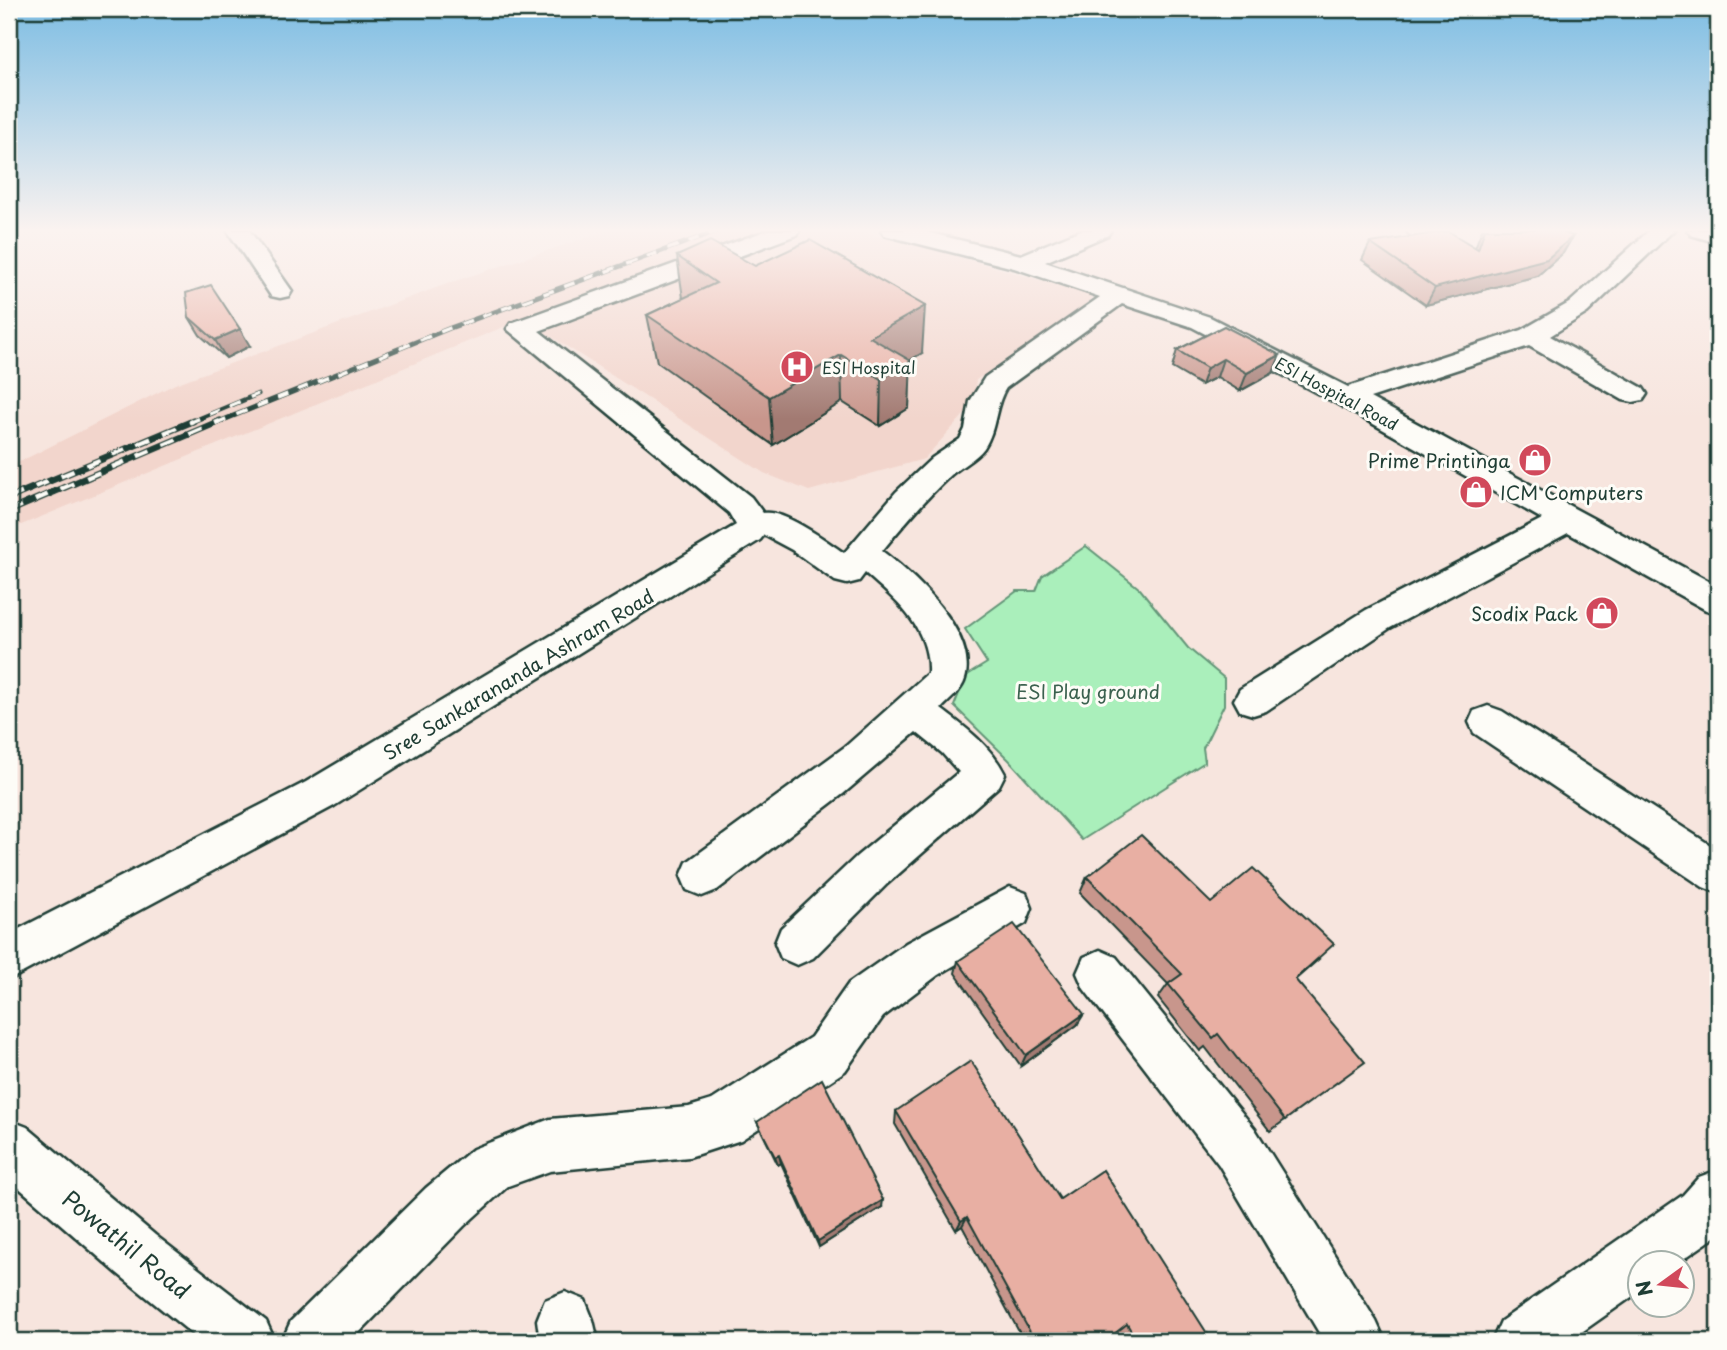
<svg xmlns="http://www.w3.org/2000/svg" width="1727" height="1350" viewBox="0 0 1727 1350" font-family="'Playpen Sans',sans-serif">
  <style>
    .built { fill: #f2d5cc }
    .green { fill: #aaefbb; stroke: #649678; stroke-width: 2 }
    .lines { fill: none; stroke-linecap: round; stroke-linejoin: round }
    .street-casing { stroke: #1f3d34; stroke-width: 5 }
    .street { fill: #fdfcf7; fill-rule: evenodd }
    .rail-far1-casing { stroke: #1f3d34; stroke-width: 5 }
    .rail-casing { stroke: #1f3d34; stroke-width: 7 }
    .rail-far1 { stroke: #fdfcf7; stroke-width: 3.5; stroke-dasharray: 11; stroke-linecap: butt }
    .rail { stroke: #fdfcf7; stroke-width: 4.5; stroke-dasharray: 14; stroke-linecap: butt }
    .wall { fill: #c8968c; stroke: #1f3d34; stroke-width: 2 }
    .shaded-wall { fill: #a27a72; stroke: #1f3d34; stroke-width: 2 }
    .building { fill: #e8afa3; stroke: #1f3d34; stroke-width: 2 }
    .labels { text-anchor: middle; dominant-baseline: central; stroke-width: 6; stroke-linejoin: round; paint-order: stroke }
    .far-poi-label { font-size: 16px; fill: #1f3d34; stroke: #fdfcf7; text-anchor: start }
    .far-street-label { font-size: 16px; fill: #1f3d34; stroke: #fdfcf7 }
    .poi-label { font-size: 19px; fill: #1f3d34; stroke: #fdfcf7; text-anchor: end }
    .street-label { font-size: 19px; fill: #1f3d34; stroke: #fdfcf7 }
    .park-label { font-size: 19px; fill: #3b614f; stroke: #fdfcf7 }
    .near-street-label { font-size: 23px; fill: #1f3d34; stroke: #fdfcf7 }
  </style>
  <rect width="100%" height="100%" fill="#f7e5de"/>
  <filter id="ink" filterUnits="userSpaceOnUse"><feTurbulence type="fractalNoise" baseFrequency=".0143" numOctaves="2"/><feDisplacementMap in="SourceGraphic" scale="14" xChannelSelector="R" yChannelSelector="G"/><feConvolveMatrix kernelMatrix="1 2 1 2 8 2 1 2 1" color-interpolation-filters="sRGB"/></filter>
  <g filter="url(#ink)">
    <!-- built -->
    <g class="built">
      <path d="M610,230H775L567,301L9,530V467L175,384L455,281Z"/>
      <path d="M817,230H853L928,248L1092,295L1088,304L1041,343L1012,355L976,380L972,406L924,459L809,491L764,473L538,328L787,236Z"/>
    </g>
    <!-- green -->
    <path class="green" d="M1086,546L1140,589L1188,648L1224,678V705L1203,748L1205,762L1082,840L1009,760L954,706L966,676L987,663L965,629L1017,591H1036L1042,576Z"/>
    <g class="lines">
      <defs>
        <g id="street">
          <path d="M227,230H249L292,291L289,296L280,298L271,296Z"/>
          <path d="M768,230H800L796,235L539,331L751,497L763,513C783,509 827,541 844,553L896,492L932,458L960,439L965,429L970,401L985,377L1100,297L1014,268L884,235L881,230H918L1021,255L1081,230H1111L1108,235L1045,262L1210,317L1348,387L1522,330L1569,303L1650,230H1674L1587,313L1550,336L1643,388L1647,394L1643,400L1633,402L1623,400L1529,346L1370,398L1718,586V614L1706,610L1568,533L1390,628L1266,711L1253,715L1240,711L1234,700L1240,689L1366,610L1542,519L1336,403L1192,327L1122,304L1006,388C994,407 997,429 984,448C976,459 961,466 951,475C925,499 904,524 882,551C915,576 978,633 965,679C962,691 949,700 941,709C965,727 991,746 1005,774L999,786L887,884L813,958L797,965L781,958L775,943L781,928L857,856L959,772L942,753L916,732L843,794L717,890L702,896L687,890L681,876L687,862L846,746L928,673C930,628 897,601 865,573L859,581L847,584L835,581L792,550L764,535L760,540L334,806L9,980V934L306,782L736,525L729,513L507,329L511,323Z"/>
          <path d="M1406,230H1435L1439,234L1435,239C1424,242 1413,240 1406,230Z"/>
          <path d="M1687,230H1718V243L1691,235Z"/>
          <path d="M1488,706L1502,711L1718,850V893L1703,887L1474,733L1469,722L1474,711Z"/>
          <path d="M1010,887L1026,893L1032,908L1026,923L938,975L883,1017L845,1071L741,1140L689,1157L550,1171L508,1186L464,1226L351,1341H282L291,1321L426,1188L473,1149L550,1119L689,1107L712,1100L811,1037L849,983L906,943Z"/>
          <path d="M1100,950L1116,957L1255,1129L1376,1321L1385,1341H1324L1219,1165L1084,989L1077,973L1084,957Z"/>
          <path d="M9,1120L27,1127L155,1235L266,1321L275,1341H201L117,1273L9,1179Z"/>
          <path d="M1718,1170V1235L1679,1262H1640V1291L1569,1341H1492L1501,1321L1683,1195L1699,1177Z"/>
          <path d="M565,1292L585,1300L593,1320L598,1341H540L537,1320L545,1300Z"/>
        </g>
      </defs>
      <!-- street casing -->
      <use href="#street" class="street-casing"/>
      <!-- street -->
      <use href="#street" class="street"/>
      <defs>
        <g id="rail-far1">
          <path d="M189,423L258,394"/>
          <path d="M216,423L450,328L720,230"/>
        </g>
        <g id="rail">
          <path d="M9,498L193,421"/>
          <path d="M9,511L220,421"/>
        </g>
      </defs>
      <!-- rail-far1 casing -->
      <use href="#rail-far1" class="rail-far1-casing"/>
      <!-- rail casing -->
      <use href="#rail" class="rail-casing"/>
      <!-- rail-far1 -->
      <use href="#rail-far1" class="rail-far1"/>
      <!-- rail -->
      <use href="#rail" class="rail"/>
    </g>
    <!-- wall -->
    <g class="wall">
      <path d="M1482,229H1553L1573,236L1563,253L1537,276L1426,305L1362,260L1370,243L1475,248Z"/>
      <path d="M677,256L755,266L922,353L910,360L909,408L880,426L842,402L773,445L657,362L647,315L683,298Z"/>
      <path d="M189,317L250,346L226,358L200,335Z"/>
      <path d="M1224,326L1273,373L1240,391L1217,377L1201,385L1172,368L1177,350Z"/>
      <path d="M1087,877L1211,903L1319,959L1295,980L1285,1120L1270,1131L1205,1047L1200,1051L1158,998L1168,984L1080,893Z"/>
      <path d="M958,961L1077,1025L1021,1066L955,973Z"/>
      <path d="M896,1111L1060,1199L1212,1341H1121L1116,1333L1105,1341H1024L962,1226L956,1230L895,1124Z"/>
      <path d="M757,1122L882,1207L819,1247L781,1163L778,1165Z"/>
    </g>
    <!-- shaded-wall -->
    <g class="shaded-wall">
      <path d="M1573,236L1563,253L1537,276L1426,305L1435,288Z"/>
      <path d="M925,306L922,353L880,378L870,337Z"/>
      <path d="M240,329L250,346L226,358L215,340Z"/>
      <path d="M841,355L842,402L773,445L769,397Z"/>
      <path d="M1280,355L1273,373L1240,391L1247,373Z"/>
      <path d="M1223,359L1217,377L1201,385L1207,368Z"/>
      <path d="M911,361L909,408L880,426L881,379Z"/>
      <path d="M1084,1014L1077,1025L1021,1066L1026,1055Z"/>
      <path d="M779,1155L781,1163L778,1165L775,1157Z"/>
      <path d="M883,1200L882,1207L819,1247L818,1241Z"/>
      <path d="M967,1217L962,1226L956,1230L961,1221Z"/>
    </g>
    <!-- building -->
    <g class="building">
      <path d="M1485,229H1553L1573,236L1547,259L1435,288L1370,243L1448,231L1478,249Z"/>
      <path d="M810,240L925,306L870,337L911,361L881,379L841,355L769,397L647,315L716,283L677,256L710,241L755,266Z"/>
      <path d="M211,285L240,329L215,340L189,317L186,293Z"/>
      <path d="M1224,326L1280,355L1247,373L1223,359L1207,368L1177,350Z"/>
      <path d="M1141,835L1211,903L1253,868L1334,944L1295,979L1365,1062L1285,1120L1218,1034L1213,1038L1168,984L1182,974L1087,877Z"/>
      <path d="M1014,924L1084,1014L1026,1055L958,961Z"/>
      <path d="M971,1061L1060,1199L1103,1170L1212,1341H1137L1127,1324L1105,1341H1035L967,1217L961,1221L896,1111Z"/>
      <path d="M822,1079L883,1200L818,1241L779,1155L775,1157L757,1122Z"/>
    </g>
  </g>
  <!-- sky -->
  <linearGradient id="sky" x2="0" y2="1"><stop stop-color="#7dbde3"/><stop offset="0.55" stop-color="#fbf3f0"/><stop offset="1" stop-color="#fbf3f0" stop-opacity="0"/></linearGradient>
  <rect width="1727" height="419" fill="url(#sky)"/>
  <!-- icons -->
  <defs>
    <symbol id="hospital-disc" viewBox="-11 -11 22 22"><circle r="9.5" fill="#d1495b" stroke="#fdfcf7"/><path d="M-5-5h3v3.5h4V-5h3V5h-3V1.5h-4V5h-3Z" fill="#fff"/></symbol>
    <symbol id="shop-disc" viewBox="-11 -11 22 22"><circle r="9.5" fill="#d1495b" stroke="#fdfcf7"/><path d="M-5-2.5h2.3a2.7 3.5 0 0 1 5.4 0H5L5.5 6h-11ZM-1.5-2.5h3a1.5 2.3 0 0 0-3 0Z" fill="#fff"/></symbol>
  </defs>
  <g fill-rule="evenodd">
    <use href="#hospital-disc" x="778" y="348" width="38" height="38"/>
    <use href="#shop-disc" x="1516" y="441" width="38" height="38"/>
    <use href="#shop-disc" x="1457" y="473" width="38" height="38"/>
    <use href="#shop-disc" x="1583" y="594" width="38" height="38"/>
  </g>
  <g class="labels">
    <!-- far-poi labels -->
    <g class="far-poi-label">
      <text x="822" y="367">ESI Hospital</text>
    </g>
    <!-- far-street labels -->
    <g class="far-street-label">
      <text transform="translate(1337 393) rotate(28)">ESI Hospital Road</text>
    </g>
    <!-- poi labels -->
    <g class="poi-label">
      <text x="1510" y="460">Prime Printinga</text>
      <text x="1500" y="492" text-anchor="start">ICM Computers</text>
      <text x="1578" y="613">Scodix Pack</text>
    </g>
    <!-- street labels -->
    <g class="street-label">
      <text transform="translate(518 674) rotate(-31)">Sree Sankarananda Ashram Road</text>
    </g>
    <!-- park labels -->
    <g class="park-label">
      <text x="1088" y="691">ESI Play ground</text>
    </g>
    <!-- near-street labels -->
    <g class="near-street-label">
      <text transform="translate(127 1244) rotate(39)">Powathil Road</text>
    </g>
  </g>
  <!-- margin -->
  <rect width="1727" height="1350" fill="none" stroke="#fdfcf7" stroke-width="35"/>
  <rect x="18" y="18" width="1692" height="1315" fill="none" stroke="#1f3d34" stroke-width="2.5" filter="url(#ink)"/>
  <!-- north arrow -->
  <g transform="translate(1661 1284) rotate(255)"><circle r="33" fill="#fdfcf7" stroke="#a4b0a9" stroke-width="2"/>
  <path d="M0-5L12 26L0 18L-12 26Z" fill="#d1495b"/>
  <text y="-10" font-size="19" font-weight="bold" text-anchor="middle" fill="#1f3d34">N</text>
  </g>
</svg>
